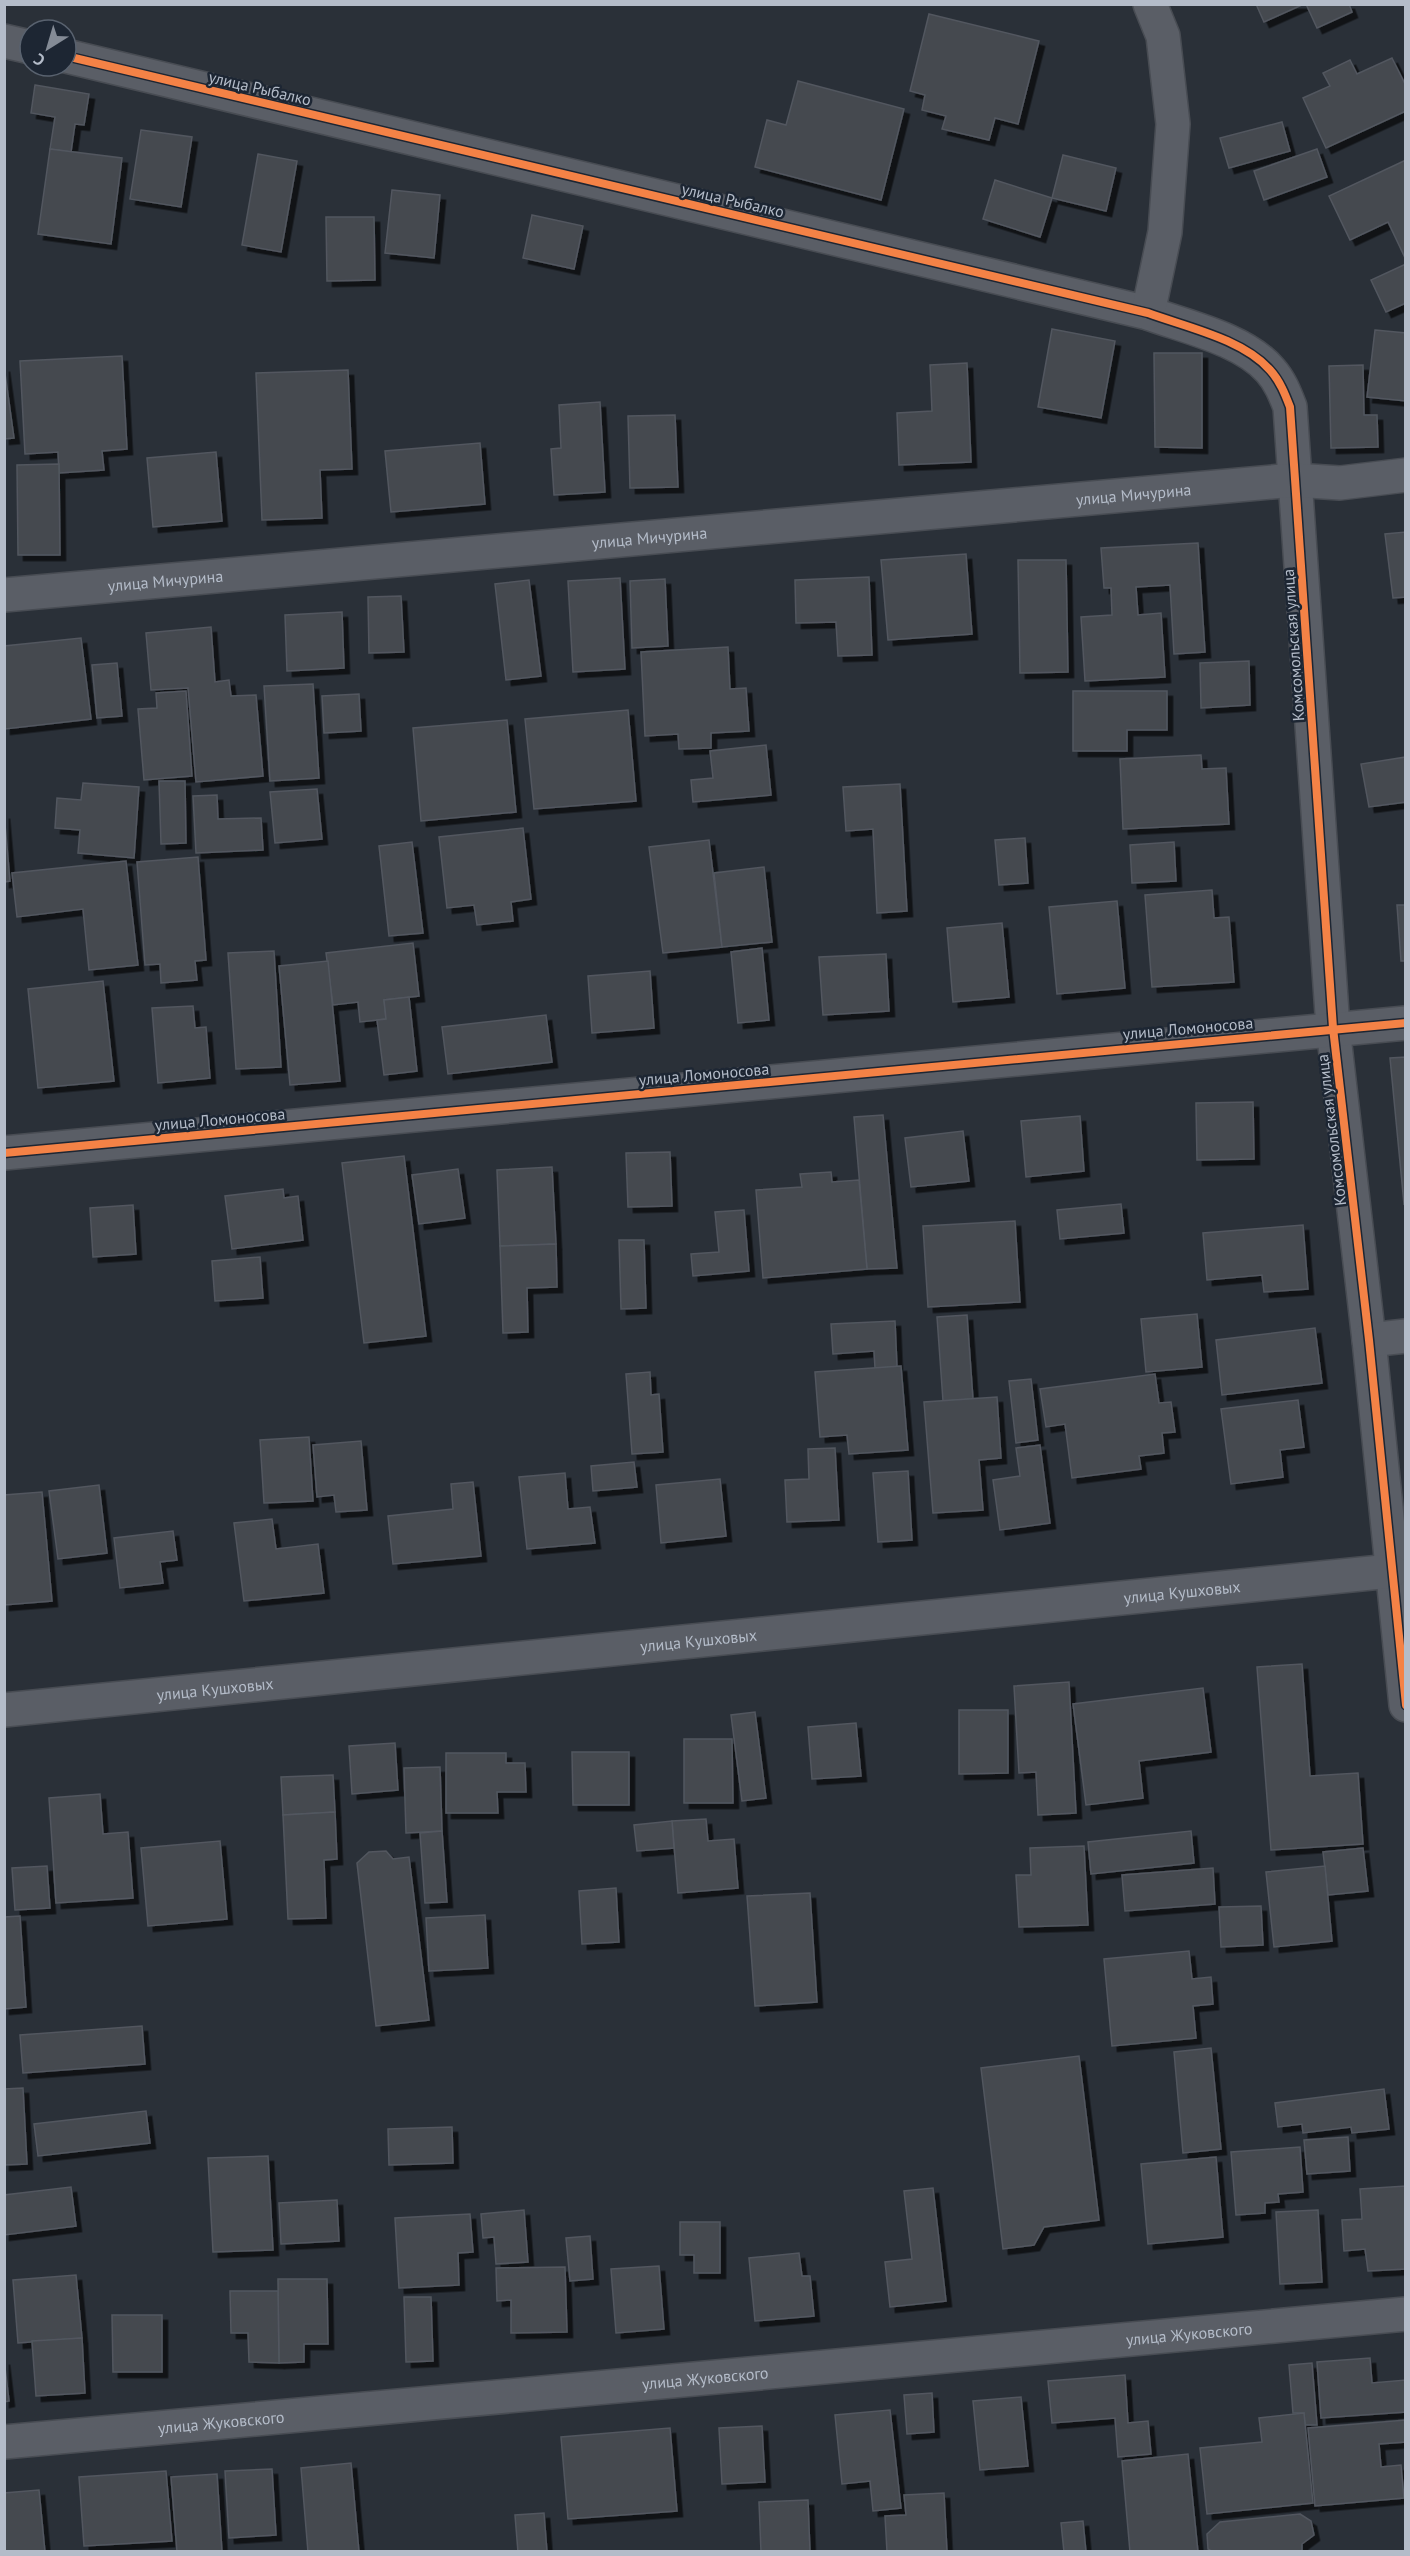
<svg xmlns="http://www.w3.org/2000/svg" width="1410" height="2556" viewBox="0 0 1410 2556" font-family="'PT Sans',sans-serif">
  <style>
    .building { fill: #444950; stroke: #52575f; stroke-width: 1.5; filter: url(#shadow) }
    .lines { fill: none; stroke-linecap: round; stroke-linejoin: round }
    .minor-casing { stroke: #484c53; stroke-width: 36 }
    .minor { stroke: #5a5e66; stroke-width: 33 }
    .cycleway-casing { stroke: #1d2633; stroke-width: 11 }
    .cycleway { stroke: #f48246; stroke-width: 8 }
    .labels { text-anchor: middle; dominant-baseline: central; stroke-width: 5; stroke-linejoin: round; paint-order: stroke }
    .street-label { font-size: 16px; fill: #b4bcc9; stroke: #1d2633 }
  </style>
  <defs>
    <filter id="shadow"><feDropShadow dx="5.5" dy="5.5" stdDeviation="0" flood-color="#0009"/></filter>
  </defs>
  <rect width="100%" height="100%" fill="#2a3038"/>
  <!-- building -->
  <g class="building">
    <path d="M1256,4H1304L1264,22Z"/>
    <path d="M1306,4H1349L1352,12L1317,28Z"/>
    <path d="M929,14L1039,41L1018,124L995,118L989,140L942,129L946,116L922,110L925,95L910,91Z"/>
    <path d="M1392,58L1406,86V111L1326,148L1303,98L1330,86L1323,73L1350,60L1357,74Z"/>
    <path d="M798,81L904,109L881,200L755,167L767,120L786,125Z"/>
    <path d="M35,85L89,94L84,125L75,124L71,152L50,149L55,117L31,113Z"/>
    <path d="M1282,122L1290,151L1229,168L1220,138Z"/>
    <path d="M141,130L192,137L181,207L130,199Z"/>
    <path d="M50,149L122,158L111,244L38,234Z"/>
    <path d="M1317,149L1327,177L1264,200L1254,171Z"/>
    <path d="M258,154L297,161L281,252L242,245Z"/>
    <path d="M1063,155L1116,168L1106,211L1052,198Z"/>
    <path d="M1406,160V260L1388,222L1350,240L1329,196Z"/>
    <path d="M995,180L1052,198L1040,237L983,219Z"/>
    <path d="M392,190L440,195L434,258L385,253Z"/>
    <path d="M532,215L583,226L574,269L523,258Z"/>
    <path d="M326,217H374L375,280L327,281Z"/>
    <path d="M1406,264V303L1386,312L1371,280Z"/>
    <path d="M1052,329L1115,341L1101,418L1038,407Z"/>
    <path d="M1375,330L1406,333V401L1367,397Z"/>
    <path d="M1154,353H1202V448L1155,447Z"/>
    <path d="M122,356L127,449L102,451L104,470L59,473L58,452L25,454L20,361Z"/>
    <path d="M967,363L971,462L899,465L897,413L932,411L930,365Z"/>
    <path d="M1363,365L1364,415H1377L1378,447L1331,448L1329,366Z"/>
    <path d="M4,366L14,438L4,439Z"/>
    <path d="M348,370L352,469L320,470L322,518L262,520L256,373Z"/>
    <path d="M600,402L605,492L554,495L551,449L561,448L559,405Z"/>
    <path d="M675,415L678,487L630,488L628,416Z"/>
    <path d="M480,443L485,504L391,512L385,451Z"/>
    <path d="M216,452L222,521L153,527L147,458Z"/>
    <path d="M59,464L60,555H18L17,465Z"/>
    <path d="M1406,532V597L1393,598L1385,534Z"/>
    <path d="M1198,543L1205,652L1174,654L1170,585L1136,587L1138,615L1161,613L1165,677L1085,681L1081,617L1112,615L1111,588H1104L1101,548Z"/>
    <path d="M966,554L972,634L888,640L881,560Z"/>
    <path d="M1018,560H1066L1068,672L1020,673Z"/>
    <path d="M869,577L872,655L838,656L836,622L796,623L795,580Z"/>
    <path d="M620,578L625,669L573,672L568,581Z"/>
    <path d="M665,579L668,646L632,648L630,581Z"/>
    <path d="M529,580L541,676L506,680L495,584Z"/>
    <path d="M401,596L404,652L369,653L368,597Z"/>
    <path d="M342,612L344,668L287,671L285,615Z"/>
    <path d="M211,627L215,682L229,680L231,696L256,695L263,776L196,782L188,688L151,690L146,633Z"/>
    <path d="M81,638L91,719L5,729L4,646Z"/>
    <path d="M728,647L730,689L746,688L749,731L711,733V748L679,749L678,734L645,736L641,652Z"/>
    <path d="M1249,661L1250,705L1201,708L1200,663Z"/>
    <path d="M117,663L122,716L97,718L92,665Z"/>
    <path d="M313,684L319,778L270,781L264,686Z"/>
    <path d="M186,691L192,776L144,780L138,709L157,708L156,693Z"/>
    <path d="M1073,691H1167V730H1127V751H1073Z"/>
    <path d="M359,694L361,731L324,733L322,696Z"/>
    <path d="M628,710L636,801L534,809L525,719Z"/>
    <path d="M507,720L516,812L421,821L413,728Z"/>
    <path d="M766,745L771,795L693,802L691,780L713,778L710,751Z"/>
    <path d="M1201,755L1202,769L1226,768L1229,824L1123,829L1120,759Z"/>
    <path d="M1406,757V802L1369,807L1361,764Z"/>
    <path d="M159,781H185L186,843L161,844Z"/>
    <path d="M83,783L139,787L134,858L78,853L80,830L55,828L57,798L81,800Z"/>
    <path d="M900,784L907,911L877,913L873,829L846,831L843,787Z"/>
    <path d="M317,789L322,839L275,843L270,792Z"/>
    <path d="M217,795L218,819L261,818L263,850L196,853L193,796Z"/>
    <path d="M4,813L10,881L4,882Z"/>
    <path d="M523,828L531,899L511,902L513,921L477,925L474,905L447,908L439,837Z"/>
    <path d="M1025,838L1028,883L999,885L995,840Z"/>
    <path d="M709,840L722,947L663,953L649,847Z"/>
    <path d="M412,842L423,933L389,936L379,846Z"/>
    <path d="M1174,842L1176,881L1132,883L1130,845Z"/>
    <path d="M198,857L206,960L195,961L197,980L161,983L160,964L145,965L137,862Z"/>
    <path d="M126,861L138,965L89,970L83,909L17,917L12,873Z"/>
    <path d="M764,867L772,942L722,947L714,873Z"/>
    <path d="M1212,890L1214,918L1229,917L1234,982L1152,987L1145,895Z"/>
    <path d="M1117,901L1125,988L1057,994L1049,907Z"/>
    <path d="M1397,905H1406V961H1401Z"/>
    <path d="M1002,923L1009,997L953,1002L947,928Z"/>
    <path d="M413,943L419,996L384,1000L386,1019L360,1022L358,1002L333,1005L326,953Z"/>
    <path d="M762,948L769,1020L738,1023L731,952Z"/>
    <path d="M274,951L281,1067L236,1069L228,953Z"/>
    <path d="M886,954L889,1011L823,1015L819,957Z"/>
    <path d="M328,961L340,1081L290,1085L279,966Z"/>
    <path d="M650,971L654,1028L592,1033L588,976Z"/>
    <path d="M103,981L114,1081L38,1088L28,989Z"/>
    <path d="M409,997L417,1071L384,1075L377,1020L386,1019L384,1000Z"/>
    <path d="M193,1006L195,1028L206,1027L210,1078L158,1083L152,1008Z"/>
    <path d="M546,1015L552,1062L448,1074L442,1027Z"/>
    <path d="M1406,1057V1203L1404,1204L1390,1058Z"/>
    <path d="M1253,1102L1254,1159L1197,1160L1196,1103Z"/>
    <path d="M883,1115L897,1268L867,1269L854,1117Z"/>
    <path d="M1080,1116L1084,1171L1026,1177L1021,1121Z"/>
    <path d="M963,1131L969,1181L911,1187L905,1138Z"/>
    <path d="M670,1152L672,1206L628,1207L626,1153Z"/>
    <path d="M404,1156L426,1336L364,1343L342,1163Z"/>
    <path d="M552,1167L556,1244L500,1246L497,1170Z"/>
    <path d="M458,1169L465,1218L419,1224L412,1175Z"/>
    <path d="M831,1172L832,1182L859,1180L867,1269L763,1278L756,1190L802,1187L800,1174Z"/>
    <path d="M283,1189L284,1198L298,1196L303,1240L232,1249L225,1196Z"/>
    <path d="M1121,1204L1124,1233L1060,1239L1057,1210Z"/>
    <path d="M133,1205L136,1254L93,1257L90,1208Z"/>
    <path d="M744,1210L749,1271L693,1276L691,1254L719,1252L715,1212Z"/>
    <path d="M1015,1221L1020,1302L928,1307L923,1226Z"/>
    <path d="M1303,1225L1308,1289L1264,1292L1262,1275L1207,1280L1203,1233Z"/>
    <path d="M619,1240H644L646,1308L621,1309Z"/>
    <path d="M556,1244L557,1287L527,1288L528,1332L503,1333L500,1246Z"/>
    <path d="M260,1257L263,1298L215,1301L212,1261Z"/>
    <path d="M1197,1314L1202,1367L1146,1372L1141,1319Z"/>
    <path d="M967,1315L973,1399L943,1401L937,1317Z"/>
    <path d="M895,1321L897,1367L875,1368L874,1351L833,1354L831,1324Z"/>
    <path d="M1315,1328L1322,1383L1222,1395L1216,1340Z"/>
    <path d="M901,1366L908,1450L849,1454L847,1435L820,1437L815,1372Z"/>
    <path d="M650,1372L651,1395L659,1394L663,1452L632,1454L626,1374Z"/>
    <path d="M1155,1374L1159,1403L1171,1402L1175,1432L1162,1433L1164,1453L1139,1456L1141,1469L1072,1478L1065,1424L1046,1427L1040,1389Z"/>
    <path d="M1031,1379L1038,1440L1016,1443L1009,1381Z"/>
    <path d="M997,1397L1001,1458L979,1460L983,1510L933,1513L924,1402Z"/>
    <path d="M1298,1400L1304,1447L1280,1450L1283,1477L1231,1484L1221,1409Z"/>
    <path d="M309,1437L313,1501L264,1503L260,1440Z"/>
    <path d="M361,1441L367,1510L336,1512L334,1495L317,1497L313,1445Z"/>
    <path d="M1040,1445L1050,1523L1000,1530L993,1480L1020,1476L1016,1448Z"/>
    <path d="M835,1448L839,1520L787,1522L785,1480L809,1479L808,1449Z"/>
    <path d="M634,1462L637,1487L593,1491L591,1466Z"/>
    <path d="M908,1471L912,1540L878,1542L873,1473Z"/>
    <path d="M565,1473L568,1509L590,1507L595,1543L527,1549L519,1477Z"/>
    <path d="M720,1479L726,1536L661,1543L656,1485Z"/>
    <path d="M473,1482L481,1556L393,1564L388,1516L453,1509L451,1484Z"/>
    <path d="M99,1485L107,1553L58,1559L49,1491Z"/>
    <path d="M42,1492L52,1601L4,1605V1495Z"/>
    <path d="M272,1519L276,1549L318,1544L324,1593L244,1601L234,1523Z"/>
    <path d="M173,1531L177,1560L160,1562L163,1583L120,1588L114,1538Z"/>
    <path d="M1302,1664L1310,1776L1358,1773L1363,1844L1271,1850L1257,1667Z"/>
    <path d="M1069,1682L1076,1813L1038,1815L1036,1772L1019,1773L1014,1686Z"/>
    <path d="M1203,1688L1211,1752L1139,1761L1143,1798L1086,1805L1073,1704Z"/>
    <path d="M959,1710H1008V1773L959,1774Z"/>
    <path d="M755,1712L766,1798L742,1801L731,1715Z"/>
    <path d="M856,1723L861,1776L812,1779L808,1727Z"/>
    <path d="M684,1739H732L733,1803H684Z"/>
    <path d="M395,1743L398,1790L352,1794L349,1746Z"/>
    <path d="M572,1752H629V1805H573Z"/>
    <path d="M446,1753H506V1763H525L526,1792H497L498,1813H446Z"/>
    <path d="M440,1767L442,1831L406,1833L404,1768Z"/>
    <path d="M333,1775L335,1812L283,1815L281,1777Z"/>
    <path d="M100,1794L103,1834L128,1832L133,1898L56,1903L49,1798Z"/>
    <path d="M335,1812L337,1859L324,1860L326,1918L288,1919L283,1815Z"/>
    <path d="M706,1819L708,1841L734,1839L738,1888L678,1893L672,1821Z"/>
    <path d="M672,1821L674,1848L637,1851L634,1825Z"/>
    <path d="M442,1831L447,1902L425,1903L420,1833Z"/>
    <path d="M1191,1831L1194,1863L1091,1874L1088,1842Z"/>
    <path d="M220,1841L227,1919L148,1926L141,1848Z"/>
    <path d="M1084,1846L1088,1925L1019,1927L1016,1875H1031L1030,1848Z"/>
    <path d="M1363,1848L1368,1891L1328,1895L1323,1852Z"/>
    <path d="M386,1851L393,1859L409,1857L429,2020L376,2026L357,1863L369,1852Z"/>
    <path d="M47,1866L50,1908L15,1910L12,1868Z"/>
    <path d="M1325,1866L1332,1941L1274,1947L1266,1872Z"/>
    <path d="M1213,1868L1215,1904L1125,1911L1122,1875Z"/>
    <path d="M616,1888L619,1942L582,1944L579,1891Z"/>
    <path d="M810,1893L817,2002L755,2006L747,1896Z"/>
    <path d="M1261,1906L1263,1945L1221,1947L1219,1907Z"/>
    <path d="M485,1915L488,1968L429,1971L426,1918Z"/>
    <path d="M20,1916L26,2007L4,2009V1917Z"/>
    <path d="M1189,1951L1192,1979L1211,1977L1213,2004L1193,2006L1196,2038L1112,2046L1104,1959Z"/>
    <path d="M142,2026L145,2064L23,2073L20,2035Z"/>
    <path d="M1211,2048L1221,2149L1183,2153L1174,2052Z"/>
    <path d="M1079,2056L1099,2220L1044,2227L1034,2245L1003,2249L981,2068Z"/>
    <path d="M23,2088L27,2164L4,2165V2089Z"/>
    <path d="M1384,2089L1389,2129L1352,2133L1351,2127L1303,2133L1302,2124L1278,2127L1275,2103Z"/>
    <path d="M146,2111L150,2143L38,2156L34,2124Z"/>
    <path d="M452,2127L453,2163L389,2165L388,2129Z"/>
    <path d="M1348,2137L1350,2171L1307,2174L1304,2140Z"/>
    <path d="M1300,2147L1303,2192L1278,2194L1279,2202L1265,2203V2213L1236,2215L1231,2152Z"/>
    <path d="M268,2156L273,2250L213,2252L208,2158Z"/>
    <path d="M1216,2157L1223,2237L1148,2244L1141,2164Z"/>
    <path d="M1406,2186V2269L1368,2271L1365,2249L1344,2251L1342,2220L1362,2219L1360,2189Z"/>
    <path d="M71,2187L76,2226L4,2235V2195Z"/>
    <path d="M933,2188L946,2301L890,2307L885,2262L912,2259L904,2191Z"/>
    <path d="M337,2200L339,2241L281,2244L279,2203Z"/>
    <path d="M524,2210L528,2262L496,2264L494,2237L483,2238L481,2214Z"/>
    <path d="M1318,2210L1322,2282L1280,2284L1276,2212Z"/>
    <path d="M470,2214L473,2252L458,2253L459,2285L399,2288L395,2218Z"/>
    <path d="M680,2222H720V2273H694V2255H680Z"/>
    <path d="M590,2236L593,2279L570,2281L566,2238Z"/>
    <path d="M799,2253L802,2276H810L814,2316L755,2321L749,2258Z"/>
    <path d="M659,2266L664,2329L616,2333L611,2269Z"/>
    <path d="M565,2267L567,2332L511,2333V2300L497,2301L496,2268Z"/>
    <path d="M76,2275L82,2338L18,2343L13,2280Z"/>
    <path d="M278,2279H327L328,2344H304V2362L279,2363Z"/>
    <path d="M230,2291H278L279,2363L249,2362L248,2333H231Z"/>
    <path d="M404,2297H431L433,2361L406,2362Z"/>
    <path d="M112,2315H162V2372H113Z"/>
    <path d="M82,2338L85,2393L36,2396L32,2341Z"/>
    <path d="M1370,2358L1372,2383L1406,2380V2412L1321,2418L1317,2362Z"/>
    <path d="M4,2359L9,2401L4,2402Z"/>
    <path d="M1312,2363L1317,2425H1305L1304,2413H1293L1289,2365Z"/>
    <path d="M1125,2375L1128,2423L1148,2421L1151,2454L1118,2457L1115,2418L1052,2423L1048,2381Z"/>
    <path d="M932,2393L934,2432L907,2434L904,2395Z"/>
    <path d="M1021,2397L1028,2466L980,2470L973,2401Z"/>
    <path d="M890,2410L901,2508L873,2511L870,2481L842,2484L835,2415Z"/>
    <path d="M1304,2413L1313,2503L1207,2514L1200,2448L1262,2442L1259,2418Z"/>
    <path d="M1406,2420V2442L1379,2444L1381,2467L1401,2465L1404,2498L1315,2506L1308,2428Z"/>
    <path d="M762,2426L765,2482L722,2484L719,2428Z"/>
    <path d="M670,2428L677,2511L568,2519L561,2437Z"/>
    <path d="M1188,2454L1198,2552H1130L1122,2461Z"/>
    <path d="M351,2463L359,2552H308L301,2468Z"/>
    <path d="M272,2469L276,2535L229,2538L225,2471Z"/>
    <path d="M166,2471L172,2541L84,2546L79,2477Z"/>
    <path d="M217,2474L222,2552H177L171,2477Z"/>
    <path d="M39,2490L45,2552H4V2493Z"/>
    <path d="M944,2493L947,2552H887L885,2516L906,2515L904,2495Z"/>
    <path d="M808,2500L810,2552H761L759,2502Z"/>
    <path d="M544,2513L547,2552H518L515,2515Z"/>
    <path d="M1300,2514L1311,2521L1314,2535L1302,2544V2552H1213L1208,2549L1207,2534L1220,2522Z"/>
    <path d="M1083,2521L1086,2552H1064L1061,2523Z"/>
  </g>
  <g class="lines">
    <defs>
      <g id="minor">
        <path d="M4,41L30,47"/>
        <path d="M66,56L1148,313C1186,327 1243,339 1270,370C1280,381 1285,394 1290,407L1333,1028L1369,1340L1406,1705"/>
        <path d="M1148,313L1165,232L1173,124L1163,36L1150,4"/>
        <path id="s1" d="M4,595L1294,480L1340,483L1406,475"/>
        <path d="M4,1153L1406,1023"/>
        <path d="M1369,1340L1406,1336"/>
        <path id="s2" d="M4,1710L1391,1571"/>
        <path id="s3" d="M4,2442L1406,2314"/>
      </g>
    </defs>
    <!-- minor casing -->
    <use href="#minor" class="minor-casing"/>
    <!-- minor -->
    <use href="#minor" class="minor"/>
    <defs>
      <g id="cycleway">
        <path d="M66,56L1148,313C1186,327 1243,339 1270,370C1280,381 1285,394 1290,407L1333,1028L1369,1340L1406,1705"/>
        <path d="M4,1153L1406,1023"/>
      </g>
    </defs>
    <!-- cycleway casing -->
    <use href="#cycleway" class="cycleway-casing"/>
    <!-- cycleway -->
    <use href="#cycleway" class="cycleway"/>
  </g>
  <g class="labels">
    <!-- street labels -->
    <g class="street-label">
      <text transform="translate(260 88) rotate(13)">улица Рыбалко</text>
      <text transform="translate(733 200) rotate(13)">улица Рыбалко</text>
      <text stroke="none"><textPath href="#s1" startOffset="1134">улица Мичурина</textPath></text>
      <text stroke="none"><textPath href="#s1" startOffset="648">улица Мичурина</textPath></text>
      <text stroke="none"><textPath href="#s1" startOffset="162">улица Мичурина</textPath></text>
      <text transform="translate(1293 645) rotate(-94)">Комсомольская улица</text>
      <text transform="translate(1188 1028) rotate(-5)">улица Ломоносова</text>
      <text transform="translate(704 1074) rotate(-5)">улица Ломоносова</text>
      <text transform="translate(220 1119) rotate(-5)">улица Ломоносова</text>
      <text transform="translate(1331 1130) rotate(-97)">Комсомольская улица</text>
      <text stroke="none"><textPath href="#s2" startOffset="1184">улица Кушховых</textPath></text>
      <text stroke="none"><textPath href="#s2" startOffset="698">улица Кушховых</textPath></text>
      <text stroke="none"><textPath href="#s2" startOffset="212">улица Кушховых</textPath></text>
      <text stroke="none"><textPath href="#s3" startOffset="1190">улица Жуковского</textPath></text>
      <text stroke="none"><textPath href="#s3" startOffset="704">улица Жуковского</textPath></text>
      <text stroke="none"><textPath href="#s3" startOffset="218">улица Жуковского</textPath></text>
    </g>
  </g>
  <!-- border -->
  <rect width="1410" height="2556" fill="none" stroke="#b4bcc9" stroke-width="12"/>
  <!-- north arrow -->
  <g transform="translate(48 48) rotate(217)"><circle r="28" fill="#1d2633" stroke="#59626f" stroke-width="1.5"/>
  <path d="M0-4.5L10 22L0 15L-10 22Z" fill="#848b96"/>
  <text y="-9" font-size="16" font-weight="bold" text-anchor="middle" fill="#b4bcc9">С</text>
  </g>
</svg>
